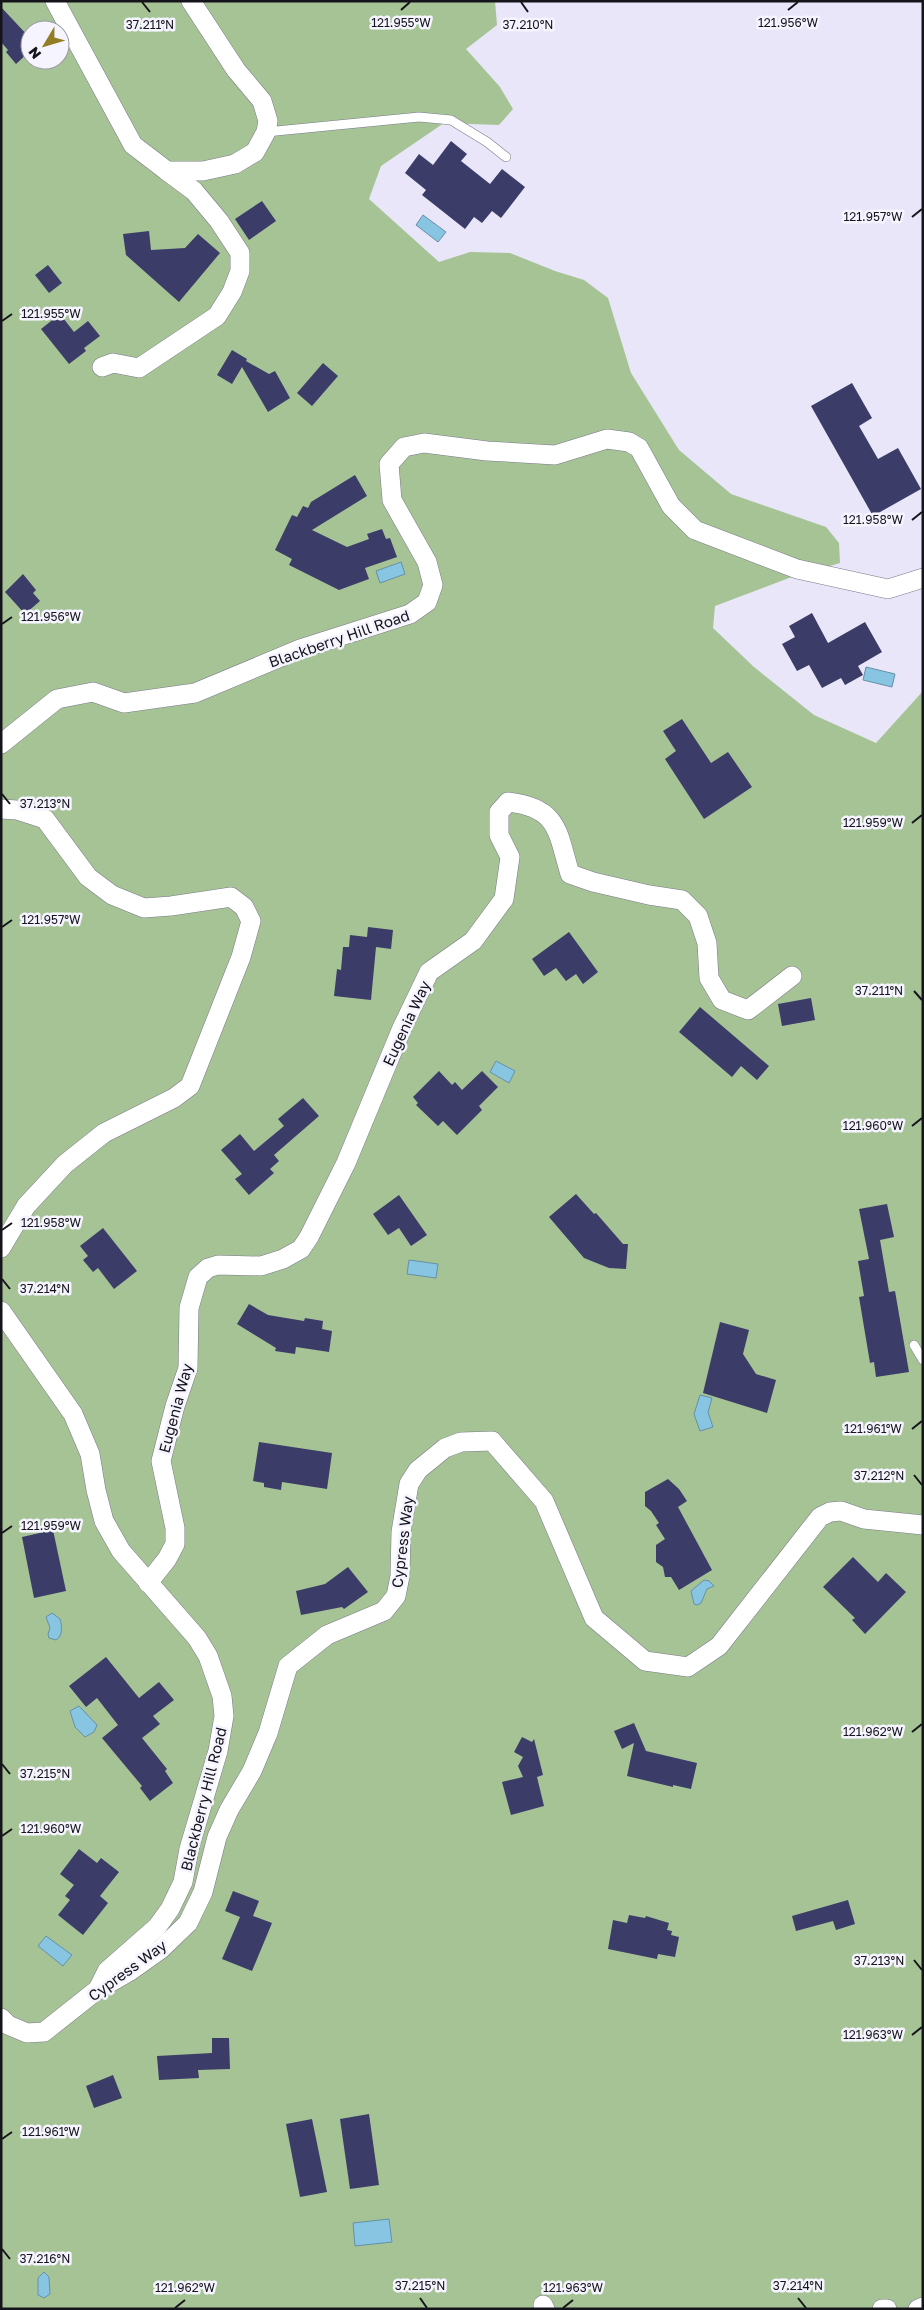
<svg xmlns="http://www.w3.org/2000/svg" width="924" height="2310" viewBox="0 0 924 2310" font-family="'Golos Text',sans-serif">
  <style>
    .green { fill: #a6c396; fill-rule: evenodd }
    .water { fill: #88c5e2; stroke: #6690a6 }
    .building { fill: #3b3c68 }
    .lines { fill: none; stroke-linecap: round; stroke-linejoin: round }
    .service-casing { stroke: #7a7989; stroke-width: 10 }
    .minor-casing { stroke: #7a7989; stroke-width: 20 }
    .service { stroke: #fff; stroke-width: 9 }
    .minor { stroke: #fff; stroke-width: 19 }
    .ticks { fill: none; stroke: #15141a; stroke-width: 2 }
    .labels { text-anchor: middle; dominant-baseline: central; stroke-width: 5; stroke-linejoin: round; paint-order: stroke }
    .street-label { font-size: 15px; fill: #15141a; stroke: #f5f4ff }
    .ticks-label { font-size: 12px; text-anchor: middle; fill: #15141a; stroke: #f5f4ff; stroke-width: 5; stroke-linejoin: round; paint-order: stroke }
  </style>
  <rect width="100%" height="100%" fill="#e8e6f8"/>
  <!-- green -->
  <path class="green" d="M1,1H495L497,25L466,49L500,87L513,109L499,125L444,123L381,166L369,199L439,262L470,252L510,253L555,271L584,280L608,298L631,373L679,450L731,494L826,527L839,543L840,563L789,578L715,606L713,628L754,667L814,715L876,743L923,691V2309H1ZM30,30H60V60H30Z"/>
  <!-- water -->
  <g class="water">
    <path d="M423,215L446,232L438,242L416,225Z"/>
    <path d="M401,562L405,574L380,583L376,571Z"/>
    <path d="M866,667L895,674L892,687L863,680Z"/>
    <path d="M496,1061L515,1071L509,1083L490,1072Z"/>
    <path d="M409,1260L438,1264L436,1278L407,1274Z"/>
    <path d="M700,1395L712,1398L708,1412L713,1427L700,1431L694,1414Z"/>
    <path d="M704,1580L709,1581L714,1586L707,1589L701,1603L697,1605L694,1604L691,1591Z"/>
    <path d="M52,1613L60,1619C62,1626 63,1636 56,1640L49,1638L48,1634L50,1628L46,1617Z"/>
    <path d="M79,1706L97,1725L94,1732L85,1737L75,1727L70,1711Z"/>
    <path d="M46,1936L72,1955L63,1966L38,1946Z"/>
    <path d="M389,2219L392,2242L355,2246L353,2223Z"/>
    <path d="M44,2272L49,2277L50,2294L44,2298L38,2295V2278Z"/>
  </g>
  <!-- building -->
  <g class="building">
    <path d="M1,7L30,38V51L16,64L6,52L8,50L1,42Z"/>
    <path d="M451,141L467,154L461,161L490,184L502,169L525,187L501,218L492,211L482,223L474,217L465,229L422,195L426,190L405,173L419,154L433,165Z"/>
    <path d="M262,201L276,221L249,240L235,219Z"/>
    <path d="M149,231L151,250L185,248L198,234L220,253L179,302L126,255L123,234Z"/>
    <path d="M48,265L62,283L49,293L35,275Z"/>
    <path d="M60,314L74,332L88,321L100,336L84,348L86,351L69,364L41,329Z"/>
    <path d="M232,350L247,359L246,361L269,374L275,371L290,398L268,412L242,367L232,384L217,375Z"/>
    <path d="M323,363L338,376L312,406L297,393Z"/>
    <path d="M852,383L872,418L859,426L878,459L898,448L921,489L873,516L811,406Z"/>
    <path d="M355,475L367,496L312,530L347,547L369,539L367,534L382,529L386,539L390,538L397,557L365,568L369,579L339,590L289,565L292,559L275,550L292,515L297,517L303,506L308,508L311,502Z"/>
    <path d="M23,574L36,590L33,593L40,601L25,614L5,592Z"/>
    <path d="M812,613L828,643L865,622L882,652L858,666L863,675L845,685L841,678L822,688L809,665L797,671L782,644L795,637L789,626Z"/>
    <path d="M682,719L711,763L728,752L752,787L704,819L665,759L676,751L663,731Z"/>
    <path d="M368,927L393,930L391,949L376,947L371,1000L334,996L337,969L341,970L343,947H349L350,935L367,937Z"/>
    <path d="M569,932L598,972L583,984L576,974L566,981L556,968L544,976L532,959Z"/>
    <path d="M811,998L815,1020L782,1026L778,1004Z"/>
    <path d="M700,1007L769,1066L757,1080L741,1066L732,1077L679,1032Z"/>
    <path d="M439,1071L452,1085L455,1082L462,1090L482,1071L498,1087L479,1106L482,1110L457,1135L443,1121L438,1126L416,1105L418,1103L413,1097Z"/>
    <path d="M303,1098L319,1116L274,1155L279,1161L270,1169L274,1173L249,1195L235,1179L242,1174L221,1150L240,1134L254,1151L284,1126L278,1119Z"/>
    <path d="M576,1194L594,1214L596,1213L623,1244H628L626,1269L609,1268L584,1258L549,1217Z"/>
    <path d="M399,1195L427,1235L411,1246L399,1228L388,1235L373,1214Z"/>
    <path d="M887,1204L894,1237L880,1240L889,1292L895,1291L909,1372L876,1377L874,1362L870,1363L859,1297L864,1296L858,1261L869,1259L859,1209Z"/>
    <path d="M103,1228L137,1271L114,1289L98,1268L93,1272L83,1260L88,1256L80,1246Z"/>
    <path d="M249,1304L268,1315L304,1321L305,1318L323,1321L322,1329L332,1331L329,1352L296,1347L295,1354L275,1351L276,1348L237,1324Z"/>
    <path d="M720,1322L749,1330L743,1354L756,1374L776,1380L767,1413L703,1393Z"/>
    <path d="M259,1442L332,1453L327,1489L282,1482L281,1490L264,1487V1483L253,1481Z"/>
    <path d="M668,1479L679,1489L687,1501L678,1507L712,1570L679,1590L671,1577H665L663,1567L656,1562V1545L665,1539L656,1525L659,1523L651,1511L645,1506V1492Z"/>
    <path d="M53,1530L66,1591L34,1598L22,1537Z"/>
    <path d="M853,1557L878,1582L886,1573L906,1592L865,1634L852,1620L855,1618L823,1587Z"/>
    <path d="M348,1567L368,1592L344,1609L342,1607L301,1615L296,1591L325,1584Z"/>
    <path d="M106,1657L139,1698L159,1682L174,1700L153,1716L160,1724L142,1738L167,1769L165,1771L173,1783L150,1801L140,1788L142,1786L102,1738L118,1725L97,1698L86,1707L69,1686Z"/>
    <path d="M634,1723L646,1751L697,1763L691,1789L673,1785V1787L627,1776L634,1743L622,1749L614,1731Z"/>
    <path d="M522,1737L532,1742L534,1739L543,1775L537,1777L544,1806L511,1815L502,1782L523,1777L518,1766L523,1757L514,1752Z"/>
    <path d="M79,1849L97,1863L101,1858L119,1872L100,1896L108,1903L83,1935L58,1915L70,1900L65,1896L74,1885L60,1874Z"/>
    <path d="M233,1891L259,1901L253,1916L272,1923L252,1971L222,1959L240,1917L225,1911Z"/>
    <path d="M848,1900L855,1924L836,1930L833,1921L796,1931L792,1916Z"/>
    <path d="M629,1915L645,1918L646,1916L669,1923L667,1930L672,1931L671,1935L679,1937L675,1957L658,1954L657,1959L608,1949L613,1920L627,1923Z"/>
    <path d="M212,2038H229L230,2069L198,2070L199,2078L159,2080L157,2056L212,2053Z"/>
    <path d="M113,2075L122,2098L94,2108L86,2086Z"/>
    <path d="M369,2114L379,2185L350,2189L340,2119Z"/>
    <path d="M312,2119L327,2192L300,2197L286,2124Z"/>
  </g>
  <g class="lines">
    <defs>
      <g id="service">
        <path d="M266,132L419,117L451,120L487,142L506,157"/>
        <path d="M914,1345L923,1360"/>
      </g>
      <g id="minor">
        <path d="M55,1L133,145L167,171H203L235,164L255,152L266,132L268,121L262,101L236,70L191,1"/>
        <path d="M102,367L113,363L139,368L217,316L232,292L240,271V253L219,221L194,191L167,171"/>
        <path d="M1,744L57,699L93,692L124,703L195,693L300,649L410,614L427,602L433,585L427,562L392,500L389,464L404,447L424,443L487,451L555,455L607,439L629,442L639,448L671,506L695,530L797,569L888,589L923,578"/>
        <path d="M1,809L17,810L45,819L88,877L112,895L144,908L171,906L231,897L244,907L251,921L241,957L190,1086L174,1098L104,1133L65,1164L26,1206L1,1248"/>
        <path d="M1,1311L73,1414L90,1454L96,1490L104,1521L121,1551L197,1638L208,1656L222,1696L224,1716L218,1751L189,1849L183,1882L170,1909L157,1927L107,1971L99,1987"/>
        <path d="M148,1583L167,1559L175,1544V1528L161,1461L175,1406L188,1368L189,1308L198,1277L208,1268L218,1265L261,1266L283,1259L301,1249L309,1237L346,1163L402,1028L429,972L473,941L504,899L510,857L499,835V812L508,802C559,808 557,831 570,874L593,882L649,895L682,900L698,916L707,943L709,978L722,1000L748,1010L792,976"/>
        <path d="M1,2018L8,2025L27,2033L44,2032L97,1990L130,1971L161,1949L188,1923L203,1892L217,1837L229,1810L252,1771L268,1733L288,1666L327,1635L384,1611L396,1596L400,1576L401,1532L409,1484L418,1470L445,1448L461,1442L492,1441L544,1501L594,1618L645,1661L688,1667L719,1646L820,1517L830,1512L841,1511L864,1519L923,1525"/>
        <path d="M543,2305L545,2309"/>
        <path d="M882,2309H887"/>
        <path d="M918,2309L923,2307"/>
      </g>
    </defs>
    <!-- service casing -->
    <use href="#service" class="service-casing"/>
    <!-- minor casing -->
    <use href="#minor" class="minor-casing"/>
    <!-- service -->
    <use href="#service" class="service"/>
    <!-- minor -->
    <use href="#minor" class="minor"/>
  </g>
  <!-- ticks -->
  <path class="ticks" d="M142,2L150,12M521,2L528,12M401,10L410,2M788,10L798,2M912,217L922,209M2,321L12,314M912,520L922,512M2,624L12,617M2,794L10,804M912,823L922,815M2,927L12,920M914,991L922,1000M912,1126L922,1118M2,1230L12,1223M2,1279L10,1289M912,1429L922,1421M914,1475L922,1485M2,1533L12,1526M912,1732L922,1724M2,1764L10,1774M2,1836L12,1829M914,1960L922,1970M912,2035L922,2027M2,2139L12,2132M2,2249L10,2259M420,2298L427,2308M798,2298L806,2308M175,2308L185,2300M563,2308L573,2300"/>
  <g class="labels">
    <!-- street labels -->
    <g class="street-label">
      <text transform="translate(339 638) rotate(-19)">Blackberry Hill Road</text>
      <text transform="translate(406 1023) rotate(-65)">Eugenia Way</text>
      <text transform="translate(175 1408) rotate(-75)">Eugenia Way</text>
      <text transform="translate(402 1542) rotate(-83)">Cypress Way</text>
      <text transform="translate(203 1799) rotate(-76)">Blackberry Hill Road</text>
      <text transform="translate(127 1970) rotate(-36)">Cypress Way</text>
    </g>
  </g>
  <g class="ticks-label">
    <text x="401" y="27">121.955°W</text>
    <text x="788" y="27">121.956°W</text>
    <text x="150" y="29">37.211°N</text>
    <text x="528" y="29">37.210°N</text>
    <text x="873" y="221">121.957°W</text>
    <text x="51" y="318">121.955°W</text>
    <text x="873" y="524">121.958°W</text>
    <text x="51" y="621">121.956°W</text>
    <text x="45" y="808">37.213°N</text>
    <text x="873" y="827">121.959°W</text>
    <text x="51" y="924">121.957°W</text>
    <text x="879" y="995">37.211°N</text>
    <text x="873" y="1130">121.960°W</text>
    <text x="51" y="1227">121.958°W</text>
    <text x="45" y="1293">37.214°N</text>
    <text x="873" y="1433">121.961°W</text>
    <text x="879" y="1480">37.212°N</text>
    <text x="51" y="1530">121.959°W</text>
    <text x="873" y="1736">121.962°W</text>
    <text x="45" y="1778">37.215°N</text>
    <text x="51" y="1833">121.960°W</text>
    <text x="879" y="1965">37.213°N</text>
    <text x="873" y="2039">121.963°W</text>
    <text x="51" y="2136">121.961°W</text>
    <text x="45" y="2263">37.216°N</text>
    <text x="420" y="2290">37.215°N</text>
    <text x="798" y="2290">37.214°N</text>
    <text x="185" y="2292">121.962°W</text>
    <text x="573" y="2292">121.963°W</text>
  </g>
  <!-- border -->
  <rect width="924" height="2310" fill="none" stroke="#15141a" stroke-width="5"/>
  <!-- north arrow -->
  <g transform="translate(45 45) rotate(232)"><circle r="24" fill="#f5f4ff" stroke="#9b9aa3"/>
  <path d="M0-4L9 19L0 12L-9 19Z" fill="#927e25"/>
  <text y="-8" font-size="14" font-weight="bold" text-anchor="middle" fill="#15141a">N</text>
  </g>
</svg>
